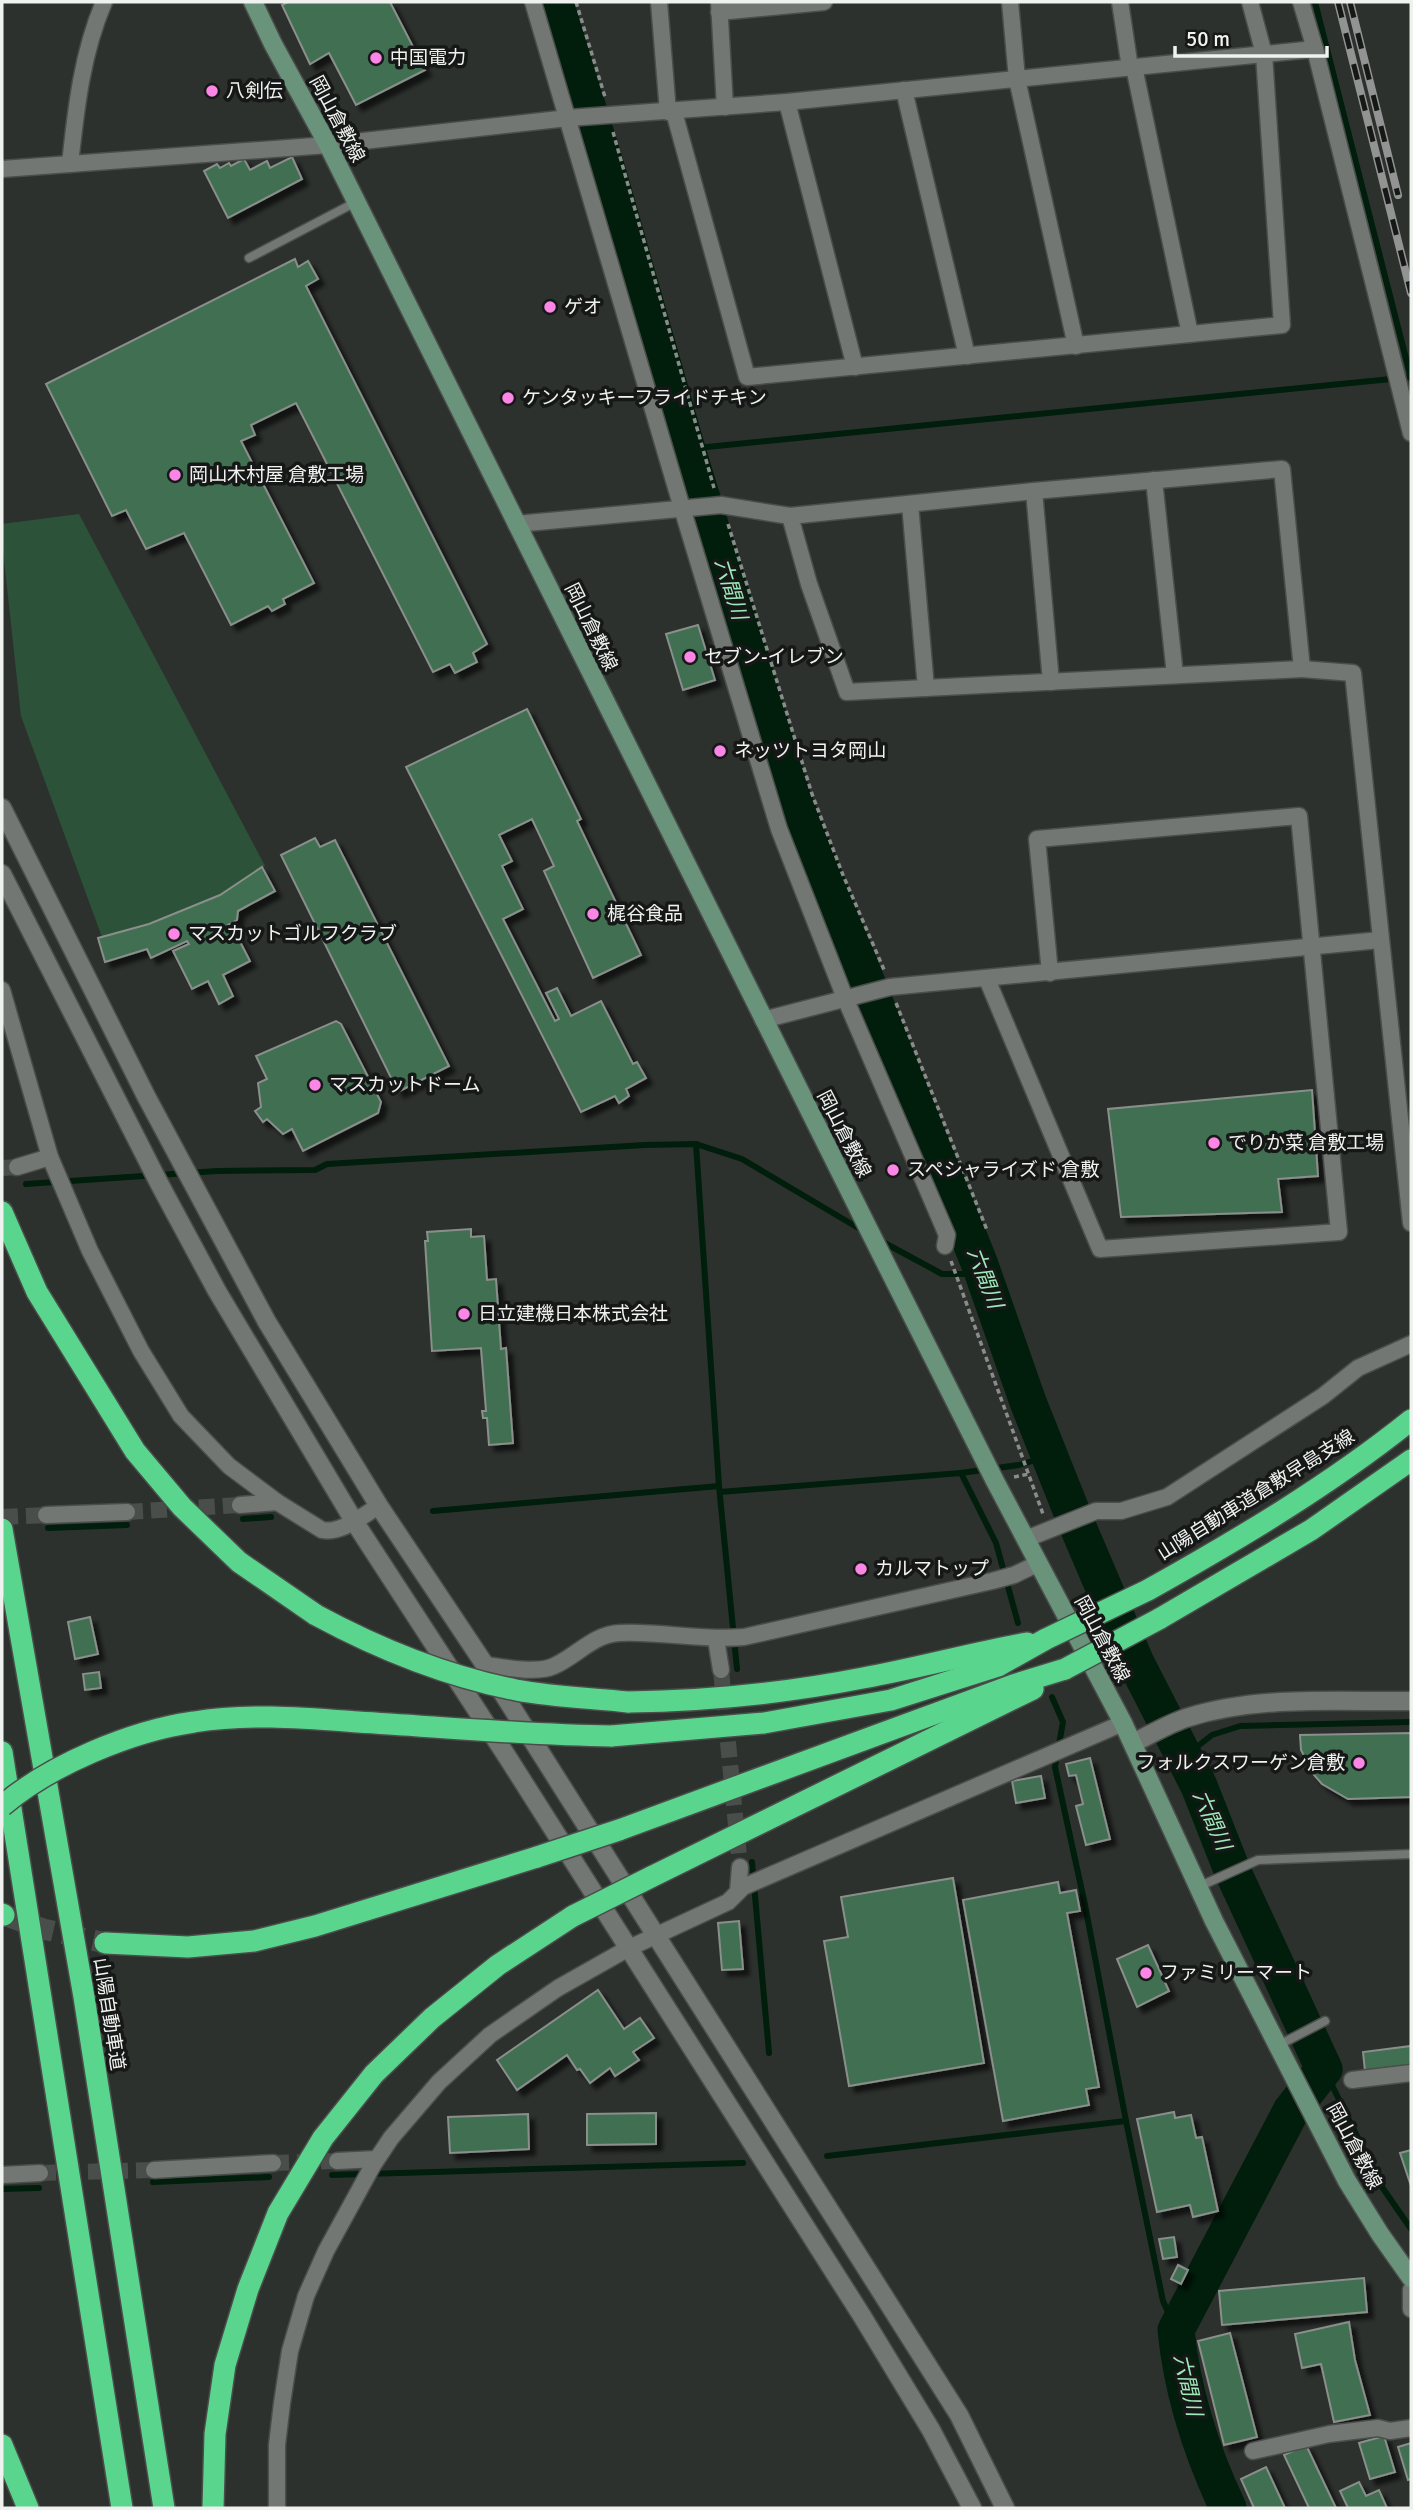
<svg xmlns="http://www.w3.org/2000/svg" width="1413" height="2510" viewBox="0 0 1413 2510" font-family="Signika,'Noto Sans JP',sans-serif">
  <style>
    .green { fill: #2c533a }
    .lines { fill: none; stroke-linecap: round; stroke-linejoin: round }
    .stream { stroke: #001e0b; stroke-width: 6 }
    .river { stroke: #001e0b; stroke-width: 37 }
    .building { fill: #406f51; stroke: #8a8f8b; stroke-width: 2; filter: url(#shadow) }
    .minor-tunnel { stroke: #4a4e4b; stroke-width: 16; stroke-dasharray: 16 8; stroke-linecap: butt }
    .motorway-tunnel { stroke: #4a4e4b; stroke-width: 21; stroke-dasharray: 21 10; stroke-linecap: butt }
    .service-casing { stroke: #4a4d4a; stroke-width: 11 }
    .minor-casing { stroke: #4a4d4a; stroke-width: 19 }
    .tertiary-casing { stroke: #4a4d4a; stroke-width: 21 }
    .secondary-casing { stroke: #4a4d4a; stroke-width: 21 }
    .motorway-casing { stroke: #4a4d4a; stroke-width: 24 }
    .path { stroke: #898c8a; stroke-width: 3.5; stroke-dasharray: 5 3.5; stroke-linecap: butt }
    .service { stroke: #727773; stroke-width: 8 }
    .minor { stroke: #727773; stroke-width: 16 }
    .tertiary { stroke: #727773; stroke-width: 18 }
    .secondary { stroke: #6a937b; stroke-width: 18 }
    .motorway { stroke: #59d58d; stroke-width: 21 }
    .rail-casing { stroke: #919492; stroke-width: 8 }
    .rail { stroke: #161817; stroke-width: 5; stroke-dasharray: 16; stroke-linecap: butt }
    .motorway-bridge-casing { stroke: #4a4d4a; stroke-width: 24; stroke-linecap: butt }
    .motorway-bridge { stroke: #59d58d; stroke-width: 21 }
    .poi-dot { fill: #fb86e5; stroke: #161817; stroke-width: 2.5 }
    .labels { text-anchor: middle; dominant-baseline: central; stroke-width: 7; stroke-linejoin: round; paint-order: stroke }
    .poi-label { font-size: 19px; fill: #f0f2f0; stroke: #161817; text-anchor: start }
    .street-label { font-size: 19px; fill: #f0f2f0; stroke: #161817 }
    .water-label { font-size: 21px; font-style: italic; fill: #9ee9b8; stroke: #161817 }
  </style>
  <defs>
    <filter id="shadow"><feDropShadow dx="6" dy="6" stdDeviation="2" flood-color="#0009"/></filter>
  </defs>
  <rect width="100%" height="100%" fill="#2d312e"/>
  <!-- green -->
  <path class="green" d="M79,514L265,866L220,895L150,924L102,937L21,716L2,541V524Z"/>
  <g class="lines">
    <!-- stream -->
    <g class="stream">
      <path d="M1315,2L1411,378"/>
      <path d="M687,449L1411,377"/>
      <path d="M696,1144L719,1486L737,1669"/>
      <path d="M26,1184L217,1171L315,1170L327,1164L645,1145L696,1144L742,1159L865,1232"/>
      <path d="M881,1241L942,1274H964L980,1265"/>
      <path d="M961,1473L1019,1465L1049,1456"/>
      <path d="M720,1492L961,1473L996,1543L1018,1623"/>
      <path d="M433,1511L719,1486"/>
      <path d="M243,1519L271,1517"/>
      <path d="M48,1528L127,1525"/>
      <path d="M1052,1697L1063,1722L1055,1767L1085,1905L1126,2121L1163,2301L1176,2330"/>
      <path d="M1184,1757L1212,1735L1240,1726L1411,1722"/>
      <path d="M752,1862L769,2053"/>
      <path d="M1324,2069L1382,2187L1411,2229"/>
      <path d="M827,2156L1126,2121"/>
      <path d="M332,2175L743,2163"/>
      <path d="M153,2182L269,2177"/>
      <path d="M2,2189L39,2188"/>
    </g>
    <!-- river -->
    <path class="river" d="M555,2L608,173L687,449L793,798L980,1265L1028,1402L1075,1520L1136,1663L1199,1786L1232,1870L1324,2069L1291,2111L1176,2330C1182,2391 1202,2453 1228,2508"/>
  </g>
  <!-- building -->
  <g class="building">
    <path d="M288,2H390L425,70L356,105L329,53L310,64L282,5Z"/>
    <path d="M292,157L302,179L228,218L204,171L217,164L220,168L229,163L231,166L244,159L250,170L267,161L270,168Z"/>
    <path d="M295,259L298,267L308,261L318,279L306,286L487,644L473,653L477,662L455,673L450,664L433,672L296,403L251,425L255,435L241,441L314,583L283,599L285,604L272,611L268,606L231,625L184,533L146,549L126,510L112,516L46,384Z"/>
    <path d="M698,625L715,680L683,690L666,634Z"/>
    <path d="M527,709L581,819L577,821L641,955L593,978L544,871L554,866L532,819L499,835L512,861L502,866L523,909L503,919L555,1021L559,1019L546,993L557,988L571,1016L601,1001L633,1064L637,1062L646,1078L626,1089L629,1096L619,1103L615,1096L581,1112L406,767Z"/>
    <path d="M315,838L320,847L335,840L449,1066L398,1092L281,855Z"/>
    <path d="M262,867L275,891L238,911L237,920L228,925L230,931L234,930L250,961L223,975L233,996L219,1004L208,981L192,989L173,951L189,944L187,941L151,958L147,949L105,962L98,938L149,924L220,895Z"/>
    <path d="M336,1021L341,1024L381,1102L378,1113L303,1151L292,1129L283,1134L267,1119L263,1122L255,1111L261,1107L258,1083L267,1079L256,1056Z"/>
    <path d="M1312,1090L1318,1176L1278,1179L1282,1212L1121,1217L1108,1109Z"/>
    <path d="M471,1229V1237L484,1236L487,1280L496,1279L501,1349L506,1348L513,1443L489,1445L487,1418H483L482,1411H486L481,1348L432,1351L425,1241H428L427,1232Z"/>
    <path d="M90,1617L98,1654L75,1659L68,1622Z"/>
    <path d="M99,1672L101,1688L85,1690L83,1674Z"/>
    <path d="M1411,1733V1797L1348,1799L1322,1784L1314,1775L1301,1750L1300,1735Z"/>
    <path d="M1090,1758L1110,1839L1086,1845L1076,1806L1083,1804L1076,1775L1069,1776L1066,1764Z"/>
    <path d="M1041,1776L1045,1798L1016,1803L1012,1781Z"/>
    <path d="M953,1878L984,2063L849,2086L824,1941L848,1937L841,1897Z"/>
    <path d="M1058,1882L1060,1893L1076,1890L1080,1911L1067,1913L1099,2087L1086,2089L1089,2105L1003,2121L963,1900Z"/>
    <path d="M739,1921L743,1969L722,1970L718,1923Z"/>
    <path d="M1148,1945L1169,1991L1137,2007L1117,1959Z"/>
    <path d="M598,1990L624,2029L640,2018L654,2038L633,2052L639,2060L615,2076L610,2068L590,2083L580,2069L577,2070L567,2055L517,2090L497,2060Z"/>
    <path d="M1411,2046V2065L1365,2071L1363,2052Z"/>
    <path d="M1174,2112L1175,2118L1191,2115L1196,2138L1202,2137L1218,2211L1193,2217L1190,2205L1157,2212L1137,2119Z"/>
    <path d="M656,2113V2144L587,2145V2114Z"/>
    <path d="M528,2114L529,2149L450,2153L448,2117Z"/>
    <path d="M1411,2150V2186L1400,2153Z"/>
    <path d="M1174,2237L1177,2257L1163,2259L1159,2239Z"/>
    <path d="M1178,2265L1188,2270L1181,2284L1171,2279Z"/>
    <path d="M1364,2278L1367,2312L1222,2325L1219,2291Z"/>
    <path d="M1349,2322L1355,2360L1370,2415L1334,2422L1321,2364L1302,2368L1295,2334Z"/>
    <path d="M1230,2333L1257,2437L1224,2445L1198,2341Z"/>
    <path d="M1384,2436L1395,2472L1370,2479L1359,2443Z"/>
    <path d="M1411,2443V2479L1408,2480L1398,2447Z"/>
    <path d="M1306,2445L1336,2508H1309L1284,2455Z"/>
    <path d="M1266,2467L1285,2508H1254L1241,2479Z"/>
    <path d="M1359,2482L1366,2496L1379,2490L1387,2508H1348L1340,2491Z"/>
  </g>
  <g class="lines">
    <!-- minor-tunnel -->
    <g class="minor-tunnel">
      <path d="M2,1168L17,1167"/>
      <path d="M127,1512L240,1505"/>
      <path d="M2,1517L46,1515"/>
      <path d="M721,1670L740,1867"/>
      <path d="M273,2163L337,2161"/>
      <path d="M40,2173L154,2170"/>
    </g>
    <!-- motorway-tunnel -->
    <path class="motorway-tunnel" d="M4,1915L43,1929L105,1943"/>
    <defs>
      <g id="service">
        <path d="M249,258L356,202"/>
        <path d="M1198,1887L1258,1860L1411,1854"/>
        <path d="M1277,2046L1325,2021"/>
      </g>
      <g id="minor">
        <path d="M533,2L682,508L779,829L845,998L947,1235L945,1246"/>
        <path d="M659,2L668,112"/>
        <path d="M719,2L725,107"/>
        <path d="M1010,2L1017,79L1076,346"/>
        <path d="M1120,2L1130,68"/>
        <path d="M719,12L824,2"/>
        <path d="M1315,49L1411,433"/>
        <path d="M1134,67L1190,334"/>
        <path d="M904,90L967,356"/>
        <path d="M787,102L855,367"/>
        <path d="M674,112L747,377L1282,325L1264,54L1250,2"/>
        <path d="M70,164C76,109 82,53 104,2"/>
        <path d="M2,169L328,145L568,118L787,102L1315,49L1301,2"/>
        <path d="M1154,480L1175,675"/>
        <path d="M1034,491L1051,682"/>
        <path d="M910,504L926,688"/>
        <path d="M516,524L721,505L790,516L1034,491L1282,469L1302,669L847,692L809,584L790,516"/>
        <path d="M1302,669L1353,673L1411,1223"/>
        <path d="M987,979L1100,1249L1339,1232L1299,816L1037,839L1050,973"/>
        <path d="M2,990L50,1157L90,1251L141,1351L181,1416L229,1466L277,1502L322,1530C341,1534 363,1515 379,1506"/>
        <path d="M763,1020L890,987L1380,940"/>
        <path d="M17,1167L50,1157"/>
        <path d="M240,1505L277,1502"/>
        <path d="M46,1515L127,1512"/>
        <path d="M1026,1539L1096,1511H1121L1167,1497L1323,1396L1358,1368L1411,1344"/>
        <path d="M716,1639L721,1670"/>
        <path d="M485,1665C503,1667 537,1674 554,1666C577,1656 593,1634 620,1633C662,1631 703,1641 744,1637L992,1581L1014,1575L1039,1563"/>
        <path d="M738,1892L740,1867"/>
        <path d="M1352,2080L1411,2073"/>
        <path d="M337,2161L376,2159"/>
        <path d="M154,2170L273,2163"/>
        <path d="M2,2175L40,2173"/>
        <path d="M1411,2290V2309"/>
        <path d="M1253,2451L1329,2434L1378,2428L1390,2431L1411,2428"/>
        <path d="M277,2508V2445L282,2403L290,2351L306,2296L326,2251L373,2165L391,2138L439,2082L490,2035L558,1988L627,1949L728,1902L743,1887L1123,1723"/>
      </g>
      <g id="tertiary">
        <path d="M2,808L146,1096L267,1322L379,1506L485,1665L959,2415L1005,2508"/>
        <path d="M2,874L160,1185L217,1291L354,1521L508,1758L862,2316L931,2430L972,2508"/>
        <path d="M1133,1743C1150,1735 1168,1724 1186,1718C1258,1695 1337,1702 1411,1701"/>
      </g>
      <path id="secondary" d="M253,2L273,44L328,145L881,1254L995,1481L1123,1723L1214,1921L1347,2181L1380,2234L1411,2278"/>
      <g id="motorway">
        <path d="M2,1212L37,1292L135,1451L182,1507L239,1562L316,1615"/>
        <path d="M2,1529L84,1997L164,2508"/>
        <path d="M1148,1590C1239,1539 1330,1485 1411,1420"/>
        <path d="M1159,1619L1311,1530L1411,1460"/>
        <path d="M628,1702C707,1701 786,1693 863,1678C918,1668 972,1653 1027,1643"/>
        <path d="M611,1736L764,1723L891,1700L998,1666L1046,1639"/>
        <path d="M2,1752L122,2508"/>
        <path d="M619,1830L1013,1685L1065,1669"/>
        <path d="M651,1877L1033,1689"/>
        <path d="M2,1914L4,1915"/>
        <path d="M105,1943L188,1947L254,1941L315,1926L537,1857"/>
        <path d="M2,2445L28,2508"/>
        <path d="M213,2508L215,2434L225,2365L248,2289L278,2213L323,2138L374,2074L432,2018L498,1965L573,1916"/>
      </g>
    </defs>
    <!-- service casing -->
    <use href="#service" class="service-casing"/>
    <!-- minor casing -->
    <use href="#minor" class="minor-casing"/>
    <!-- tertiary casing -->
    <use href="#tertiary" class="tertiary-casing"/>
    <!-- secondary casing -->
    <use href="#secondary" class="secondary-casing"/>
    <!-- motorway casing -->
    <use href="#motorway" class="motorway-casing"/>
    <!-- path -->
    <g class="path">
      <path d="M576,2L605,97"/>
      <path d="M613,132L714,488"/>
      <path d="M728,524L812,794L843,875L885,972"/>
      <path d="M896,1003L987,1230"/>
      <path d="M951,1261L1043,1514"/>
      <path d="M1014,1477L1029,1474"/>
    </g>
    <!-- service -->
    <use href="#service" class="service"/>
    <!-- minor -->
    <use href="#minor" class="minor"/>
    <!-- tertiary -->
    <use href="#tertiary" class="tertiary"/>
    <!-- secondary -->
    <use href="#secondary" class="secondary"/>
    <!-- motorway -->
    <use href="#motorway" class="motorway"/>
    <defs>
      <g id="rail">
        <path d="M1338,2L1411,293"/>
        <path d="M1350,2L1398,195"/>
      </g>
    </defs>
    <!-- rail casing -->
    <use href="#rail" class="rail-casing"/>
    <!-- rail -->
    <use href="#rail" class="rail"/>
    <defs>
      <g id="motorway-bridge">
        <path d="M316,1615C379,1649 446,1676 516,1690C553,1697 591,1698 628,1702"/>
        <path d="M1046,1639L1148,1590"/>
        <path d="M1065,1669L1159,1619"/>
        <path d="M2,1806C50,1765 131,1731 194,1722C248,1713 304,1718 358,1722C442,1727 527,1735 611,1736"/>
        <path d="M537,1857L619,1830"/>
        <path d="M573,1916L651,1877"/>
      </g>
    </defs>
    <!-- motorway-bridge casing -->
    <use href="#motorway-bridge" class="motorway-bridge-casing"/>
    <!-- motorway-bridge -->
    <use href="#motorway-bridge" class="motorway-bridge"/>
  </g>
  <!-- markers -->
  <g class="poi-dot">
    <circle cx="376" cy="58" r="7"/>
    <circle cx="212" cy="91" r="7"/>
    <circle cx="550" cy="307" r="7"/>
    <circle cx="508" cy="398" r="7"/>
    <circle cx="175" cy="475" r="7"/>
    <circle cx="690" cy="657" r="7"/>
    <circle cx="720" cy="751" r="7"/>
    <circle cx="593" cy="914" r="7"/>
    <circle cx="174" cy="934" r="7"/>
    <circle cx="315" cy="1085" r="7"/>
    <circle cx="1214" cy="1143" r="7"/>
    <circle cx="893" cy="1170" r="7"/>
    <circle cx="464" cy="1314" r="7"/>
    <circle cx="861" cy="1569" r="7"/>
    <circle cx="1359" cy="1763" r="7"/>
    <circle cx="1146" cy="1973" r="7"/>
  </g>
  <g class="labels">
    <!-- poi labels -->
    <g class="poi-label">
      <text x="390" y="58">中国電力</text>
      <text x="226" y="91">八剣伝</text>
      <text x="564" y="307">ゲオ</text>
      <text x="522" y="398">ケンタッキーフライドチキン</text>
      <text x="189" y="475">岡山木村屋 倉敷工場</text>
      <text x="704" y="657">セブン-イレブン</text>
      <text x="734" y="751">ネッツトヨタ岡山</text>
      <text x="607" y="914">梶谷食品</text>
      <text x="188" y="934">マスカットゴルフクラブ</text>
      <text x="329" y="1085">マスカットドーム</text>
      <text x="1228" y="1143">でりか菜 倉敷工場</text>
      <text x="907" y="1170">スペシャライズド 倉敷</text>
      <text x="478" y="1314">日立建機日本株式会社</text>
      <text x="875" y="1569">カルマトップ</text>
      <text x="1345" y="1763" text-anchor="end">フォルクスワーゲン倉敷</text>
      <text x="1160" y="1973">ファミリーマート</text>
    </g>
    <!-- street labels -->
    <g class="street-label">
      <text transform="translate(337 119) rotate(62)">岡山倉敷線</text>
      <text transform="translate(591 627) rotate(64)">岡山倉敷線</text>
      <text transform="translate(844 1134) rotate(63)">岡山倉敷線</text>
      <text transform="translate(1256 1495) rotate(-32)">山陽自動車道倉敷早島支線</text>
      <text transform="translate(1102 1639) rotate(62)">岡山倉敷線</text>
      <text transform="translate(109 2014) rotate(81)">山陽自動車道</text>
      <text transform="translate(1354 2146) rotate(62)">岡山倉敷線</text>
    </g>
    <!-- water labels -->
    <g class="water-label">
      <text transform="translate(731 589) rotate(73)">六間川</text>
      <text transform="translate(985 1278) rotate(69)">六間川</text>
      <text transform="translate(1212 1820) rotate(66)">六間川</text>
      <text transform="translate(1188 2385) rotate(77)">六間川</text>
    </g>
  </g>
  <!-- border -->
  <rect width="1413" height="2510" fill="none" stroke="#f0f2f0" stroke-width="7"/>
  <!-- scale -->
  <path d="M1175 46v10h152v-10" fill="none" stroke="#f0f2f0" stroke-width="3.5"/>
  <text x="1186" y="46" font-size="21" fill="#f0f2f0" stroke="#161817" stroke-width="5" paint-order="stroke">50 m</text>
</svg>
